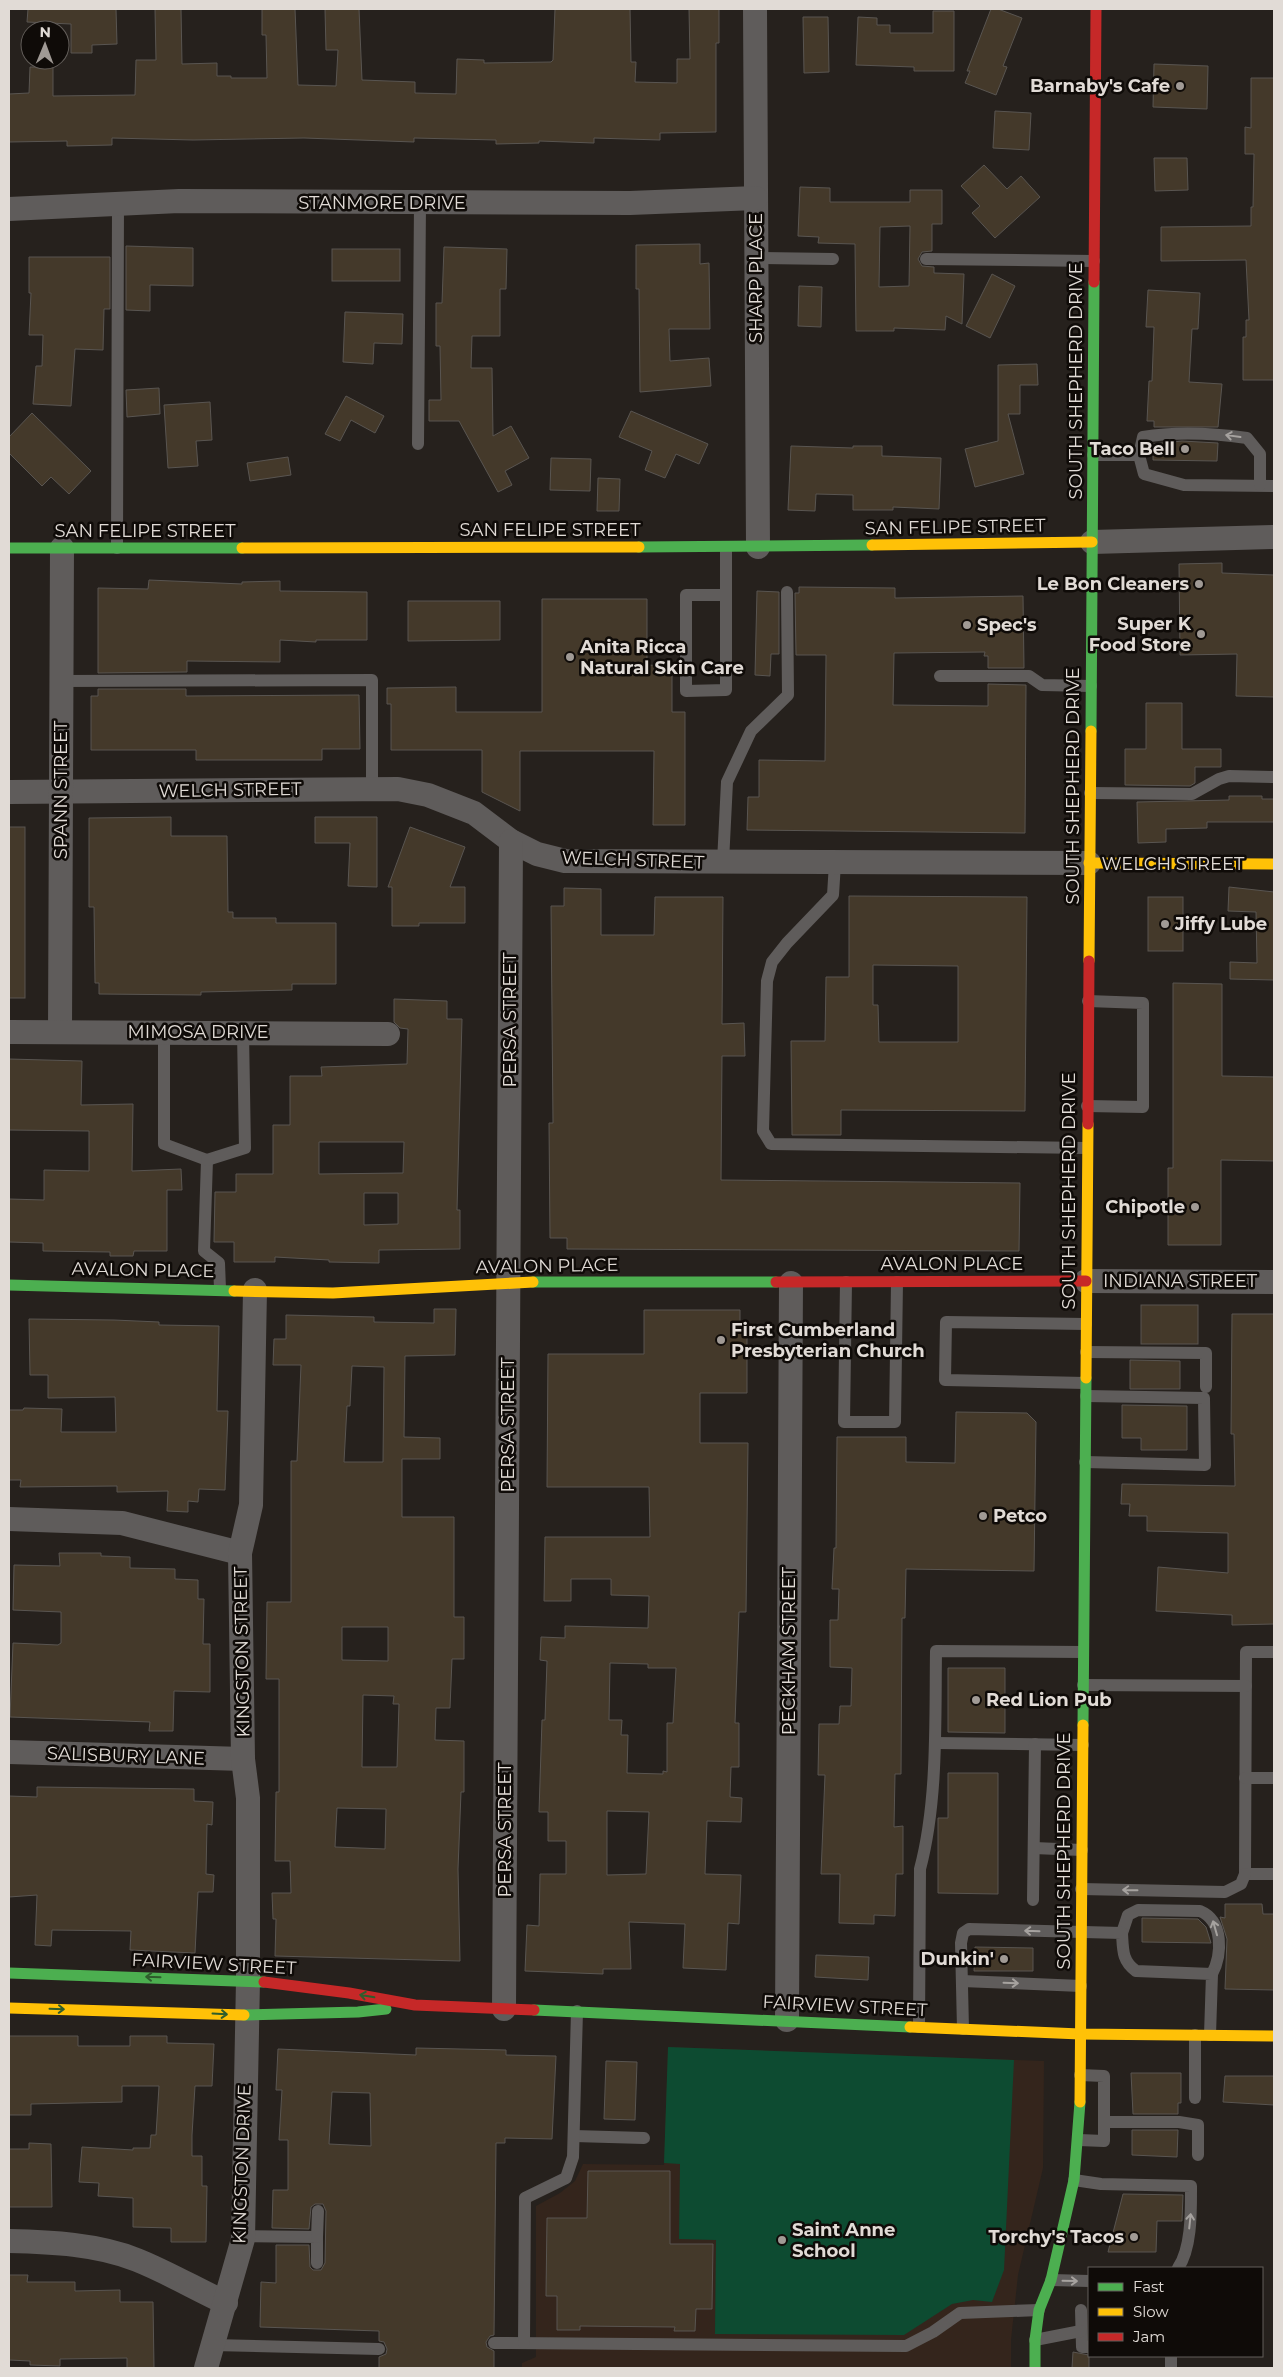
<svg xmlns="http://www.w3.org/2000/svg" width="1283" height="2377" viewBox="0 0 1283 2377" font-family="Montserrat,sans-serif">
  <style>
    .education { fill: #34251c }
    .green { fill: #0d4b31 }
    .building { fill: #44392a; stroke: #595551; fill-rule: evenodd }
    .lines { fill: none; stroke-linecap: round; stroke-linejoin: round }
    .lane { stroke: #5f5c5b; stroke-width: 12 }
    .street { stroke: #5f5c5b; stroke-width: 24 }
    .fast { stroke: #4caf50; stroke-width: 11 }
    .slow { stroke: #ffc107; stroke-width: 11 }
    .jam { stroke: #c62828; stroke-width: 11 }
    .oneway { stroke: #a6a29f }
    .oneway2 { stroke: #2e5d2c }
    .poi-dot { fill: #a09a95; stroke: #0f0b08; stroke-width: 2 }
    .labels { text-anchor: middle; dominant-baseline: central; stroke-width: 5; stroke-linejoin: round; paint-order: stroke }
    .poi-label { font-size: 18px; font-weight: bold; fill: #e1dbd6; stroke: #0f0b08; text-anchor: end }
    .street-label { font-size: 18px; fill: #e1dbd6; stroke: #0f0b08 }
  </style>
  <rect width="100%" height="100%" fill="#26211d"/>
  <!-- education -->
  <path class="education" d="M668,2047L1044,2061L1043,2168L1018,2275L1011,2340V2368H522V2363L536,2357V2206L560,2193L575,2181L583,2164L664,2165Z"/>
  <!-- green -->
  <path class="green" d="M668,2047L1014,2060L1004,2270L992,2302L973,2300L952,2304L904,2335L715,2334L716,2240L679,2239L680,2164L664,2163Z"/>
  <!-- building -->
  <g class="building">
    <path d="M28,9H116L117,44L92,45V53H71V24L27,22Z"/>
    <path d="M155,9H181L182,64L217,63V76H231V78H267L266,35H262V9H295L298,85L336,86L338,50H326L325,9H359L362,80L415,82V93L456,94L457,59L484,60V63L551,62L553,60L555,9H630L631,62H636L635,82L677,83V59H690L689,9H719V43H716V132L660,133V140L594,138V143L539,141V143L496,144V140L414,138V142L304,138L193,140L112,138V145L67,146V141L9,142V94L29,93L30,67H53V96L135,95L136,60H156Z"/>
    <path d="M991,9H998L1022,18L1003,66L1007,67L996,95L965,83L970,71H967Z"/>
    <path d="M933,11H954V71H914V67L856,65L858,17L877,18V25H890V33H933Z"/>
    <path d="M803,17H828L829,72L804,73Z"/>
    <path d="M1154,64L1208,66L1207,109L1153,107Z"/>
    <path d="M1251,78H1274V380H1243V337H1246V320H1249L1246,260L1161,261V227L1251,226V207H1253L1254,154H1245V127L1251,128Z"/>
    <path d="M995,111L1031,113L1029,150L993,148Z"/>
    <path d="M1154,158H1187L1188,190L1155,191Z"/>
    <path d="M984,165L1007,189L1021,176L1040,197L995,238L972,213L980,206L961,186Z"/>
    <path d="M800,187L830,188V202H910V190H942V224H932V251L922,252L918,259L922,266L934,267V273L964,274L962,324L946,316L945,330L894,328V331H856L855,244L818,243L819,237L798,236ZM910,226L909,286L879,287L880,227Z"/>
    <path d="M700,244V264L709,263L710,329H669L670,361L709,358L711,386L640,392L639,289H636V245Z"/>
    <path d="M126,246L193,248V286L150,285V311L126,310Z"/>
    <path d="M444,247L507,249L506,289H500V336H472L471,368H492L493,436L511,426L529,458L505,471L512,485L498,492L459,421H429V400H441L440,346H436V303H442Z"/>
    <rect x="332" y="249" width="68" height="32"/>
    <path d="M29,257H110V309H104L103,350L75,349L71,406L33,404L36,366H42L43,335H29L31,293H29Z"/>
    <path d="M992,274L1015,286L990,338L966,326Z"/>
    <path d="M799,286L822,287L821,327L798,326Z"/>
    <path d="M1148,290L1200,293L1198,329H1192L1189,382L1222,384L1218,427H1154V421H1147L1149,381H1152L1154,327H1146Z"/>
    <path d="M345,312L403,314L402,344L374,343L373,364L343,362Z"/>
    <path d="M1037,364L1038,385H1020V414H1008L1024,474L975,487L965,449L998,441V365Z"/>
    <path d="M159,388L160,414L127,417L126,390Z"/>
    <path d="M346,396L384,416L375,433L351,420L340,441L325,434Z"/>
    <path d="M210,402L212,440L196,441L198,466L168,468L164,405Z"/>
    <path d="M631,411L708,444L699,464L676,454L665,478L645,470L652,451L619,437Z"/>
    <path d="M32,413L91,471L69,494L51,477L42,486L9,453V437Z"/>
    <path d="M1182,441L1218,443L1217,461L1153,460V444Z"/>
    <path d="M791,446L853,448V446H882V456L941,458L939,509L893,507V510H853V495L816,494L815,511L788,510Z"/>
    <path d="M288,457L291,475L250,481L247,463Z"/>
    <path d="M551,458L591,459L590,491L550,490Z"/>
    <path d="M598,478L620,479L619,511H597Z"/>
    <path d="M1222,563V573L1274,575V697L1236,696L1237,654L1180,655L1179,564Z"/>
    <path d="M149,580L242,584V582L280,581V591L367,592V640H316V642L280,640V662L187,661V672L98,673V588L148,589Z"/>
    <path d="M799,587L895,588V598L1023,596L1024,668H988V656H984L985,652L894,653L893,705L988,706V684L1026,685L1025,833L747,830L748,797H759V760L825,761L826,655H796L795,593H799Z"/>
    <path d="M757,591L779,592V654H771L770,676L755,675Z"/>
    <path d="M542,599H647V665L672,666V712H685V825H653L654,751H520V811L482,792V750H391V704H387V688L456,687V712H542Z"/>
    <path d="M408,601H500V640L408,641Z"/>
    <path d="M98,689H186V696L359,695L360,749H322V760H196V750H91V696H98Z"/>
    <path d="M1146,703H1182V749H1221V767H1195V783L1190,786L1125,785V749H1146Z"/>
    <path d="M1229,796H1262V799H1274V822H1207V828L1166,829V842L1138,843L1137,802L1229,800Z"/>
    <path d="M171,817V836H227L228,912H233V918H276V923H336V984H292V990L201,992V995L99,994V983H95L94,907H89V818Z"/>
    <path d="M315,817H377V887L348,886L350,843H315Z"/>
    <rect x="9" y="827" width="16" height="171"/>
    <path d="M410,827L465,847L450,887H465V923H419V926H392V887H388Z"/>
    <path d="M1229,887L1274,892V980L1230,979V962L1257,963L1256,912L1228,911Z"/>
    <path d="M564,888L601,889V935H654L655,897H723L722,1024L744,1023L745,1056H722L721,1180L1020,1183L1019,1251L567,1249V1238H550L549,1123H553L551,906H564Z"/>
    <path d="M849,896L1027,897L1025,1111L841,1110V1135H792L791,1041H825L826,977H849ZM873,965L958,966V1042H879L878,1005H873Z"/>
    <rect x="1148" y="897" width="35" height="54"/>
    <path d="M1173,983L1222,984V1076L1274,1077V1161L1221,1160V1245H1168V1168H1173Z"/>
    <path d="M394,999L447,1001V1019H462L457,1210H460V1249L379,1250V1263L329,1262V1260L275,1257V1262H234V1242H214L215,1192H236V1174H273V1125H290V1076H322L321,1067L407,1064L408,1029L400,1028L394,1022ZM319,1142H404L403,1173L319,1174ZM364,1193H398V1224L364,1225Z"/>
    <path d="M9,1059L82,1061L81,1105L133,1104L132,1171L181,1169L182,1190H167V1251H134L133,1256H110V1252L43,1251V1243L9,1242V1199L44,1200V1170L89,1171V1131L9,1130Z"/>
    <rect x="1141" y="1305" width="57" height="39"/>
    <path d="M434,1309H456L455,1355L405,1356L404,1437L440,1438V1459H402V1517H454V1617H464V1659H452L450,1708H436L435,1740L464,1741V1792H461L458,1869L460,1961L275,1956L276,1919H273L272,1893H291L290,1861H275L276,1792H279V1679H266L267,1602H291V1461H297L301,1365H273L274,1339H286V1315L374,1317V1322L434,1323ZM352,1366L384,1367L383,1462H344L347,1406H350ZM342,1627H388V1661L342,1660ZM363,1695L394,1696L393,1704H399L397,1767H362ZM337,1808L386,1809L385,1849L335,1847Z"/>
    <path d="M644,1310H740V1328H747V1393H700V1443H748L746,1612H739L735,1723H739V1767H731L730,1797L742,1798L741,1822L707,1821L705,1874L741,1875L739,1924L728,1923L726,1970L683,1968L685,1924L629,1922L631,1969H603V1974L525,1971L527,1925L539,1926L540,1874H566V1841H548V1812H539L542,1720H545L547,1661L540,1660L541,1637L565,1638V1626L648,1628L649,1596L611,1595V1579H571V1601H544L545,1537H650L649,1487H547L548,1354H644ZM610,1663L648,1664V1668H676L673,1723H667V1772L663,1771V1774L627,1773L628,1735H621L622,1720H609ZM607,1811L649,1812L646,1874L607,1875Z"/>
    <path d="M1232,1314H1274V1624L1232,1625V1615L1156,1611L1158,1567L1228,1573V1533L1147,1531V1516H1129L1130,1504H1121L1122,1484L1235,1486L1234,1434H1231Z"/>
    <path d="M29,1319L114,1320L159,1322V1325L219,1326L217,1411H228L225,1490L199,1489L198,1502L188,1501V1512L167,1511L168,1491L117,1492V1486L20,1487L21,1480H9V1410H23L24,1408L62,1409L61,1432H116L115,1397L48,1398V1375H30Z"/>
    <path d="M1130,1360L1180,1361V1389H1130Z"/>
    <path d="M1122,1405L1187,1406V1450H1141V1438H1122Z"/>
    <path d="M956,1412L1027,1413L1036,1422L1034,1571L906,1569L905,1618H902L901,1774H895L894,1827L903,1826V1874H896L895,1916L874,1915V1924L839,1923L840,1874H821L825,1775H818L819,1724H839L840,1706H851L852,1668L830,1667V1620H838L839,1589H832L834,1548H836L837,1437H906V1462L955,1463Z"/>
    <path d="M59,1553H101V1556L130,1557V1568L175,1569V1579L198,1580V1599H204L203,1644H210V1692L174,1691L173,1731H149L150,1722L10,1717L13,1643L58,1645L61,1643V1612L13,1610L14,1565L60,1566Z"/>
    <path d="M948,1668H1005V1733L948,1732Z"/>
    <path d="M948,1773H998V1894L938,1893V1818H948Z"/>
    <path d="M37,1787L194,1789V1801L213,1802L212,1825L207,1824L206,1874L214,1875L213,1892H198L195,1953L130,1950L131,1931L52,1930L51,1946L35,1945L37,1895L9,1897V1796L37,1797Z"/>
    <path d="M1225,1904H1262L1263,1914H1274V1990L1225,1989L1227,1939L1220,1917L1225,1918Z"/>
    <path d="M1142,1918L1198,1919L1206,1927L1211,1943L1142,1942Z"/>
    <path d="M975,1947L1033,1948V1971H974Z"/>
    <path d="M816,1955L869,1957L868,1980L815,1977Z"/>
    <path d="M9,2036H78V2046H130V2036H167V2043L214,2044L212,2086H195L192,2135V2156H202V2186H207L206,2242H171V2228L133,2227V2198L98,2196L99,2183L79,2182L82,2147L133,2150V2148H150L151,2135H156L159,2086H122V2102L31,2104V2115H9Z"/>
    <path d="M416,2048L506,2050V2055L556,2056L552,2139L505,2138V2143H496L494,2335L490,2336L486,2342L487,2347L494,2351V2368H379V2357L386,2354L387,2349L384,2342L379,2341V2331L260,2327L261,2282L276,2283V2245H309L310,2267L313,2270H321L325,2263L326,2211L323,2204H315L311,2207L309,2229L272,2228L273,2190H288V2140H279L282,2090H276L278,2049L416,2055ZM332,2092L370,2093L371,2146L329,2144Z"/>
    <path d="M606,2061L637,2062L635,2120L604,2119Z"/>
    <path d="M1131,2073H1181V2103H1178V2114H1133Z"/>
    <path d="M1225,2076H1274V2105L1223,2102Z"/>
    <path d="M1132,2130H1178L1177,2157L1132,2155Z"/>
    <path d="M29,2143L51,2144L52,2207H9V2149H29Z"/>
    <path d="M588,2171H670V2244H713L712,2309H696L695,2331H674L675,2327L580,2326V2330H557V2296H546L547,2218H587Z"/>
    <path d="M1123,2194L1183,2195L1182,2221H1157L1156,2252H1108Z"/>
    <path d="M9,2275H28L27,2282H75V2291L120,2290V2302H153L154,2368H127V2358L60,2359V2366L30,2365V2361L9,2360Z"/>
    <path d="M1073,2352L1089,2355V2368H1072Z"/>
  </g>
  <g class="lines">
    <!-- lane -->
    <g class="lane">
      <path d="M756,258L833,259"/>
      <path d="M926,259L1094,261"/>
      <path d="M418,444L420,204"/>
      <path d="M1093,455H1139L1144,474L1184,485L1274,486"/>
      <path d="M1139,455L1143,437C1178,431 1212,433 1247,438L1260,454V485"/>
      <path d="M117,548L118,203"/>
      <path d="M726,548V690L686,691V595H726"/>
      <path d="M940,676H1029L1042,685L1091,686"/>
      <path d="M62,681L372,680V788"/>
      <path d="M1090,793L1192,794L1219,779L1229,776L1274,777"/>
      <path d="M723,862L727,782L751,731L788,695L787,592"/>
      <path d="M835,863L833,895L787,943L772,962L767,981L763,1131L771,1144L1087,1148"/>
      <path d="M164,1032V1144L207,1160L204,1251L219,1263L220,1289"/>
      <path d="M1087,1106L1143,1107V1003L1088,1001"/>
      <path d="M207,1160L245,1148L243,1033"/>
      <path d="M846,1282L844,1422H895L897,1282"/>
      <path d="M1086,1352L1206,1353V1387"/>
      <path d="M1085,1383L945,1380L946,1322L1086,1324"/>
      <path d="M1085,1462L1205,1465L1204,1398L1086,1396"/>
      <path d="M1274,1652H1246L1245,1874H1274"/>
      <path d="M1083,1685L1246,1686"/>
      <path d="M935,1743L1083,1745"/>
      <path d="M1245,1778H1274"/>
      <path d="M1034,1848L1082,1850"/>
      <path d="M1081,1889L1225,1892L1241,1884L1245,1874"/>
      <path d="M1033,1900L1035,1744"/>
      <path d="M1122,1933L1128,1915L1138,1910L1200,1911C1224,1921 1222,1955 1212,1974"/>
      <path d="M962,1981L1081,1986"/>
      <path d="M919,2027L920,1869C938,1801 935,1722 936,1651L1083,1652"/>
      <path d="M963,2029L961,1943L963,1933L969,1929L1122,1933C1123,1950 1122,1961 1136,1971L1212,1974L1210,2035"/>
      <path d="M1195,2098V2035"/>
      <path d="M1104,2122H1179L1198,2125V2155"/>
      <path d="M574,2136L644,2138"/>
      <path d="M1079,2140L1104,2141V2076L1080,2075"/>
      <path d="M1074,2180L1101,2184L1191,2186C1191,2210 1192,2248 1178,2268"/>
      <path d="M243,2236L317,2237V2263"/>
      <path d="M317,2237L318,2211"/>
      <path d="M1051,2280L1089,2281"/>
      <path d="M1081,2310L1082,2347H1089"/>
      <path d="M1035,2340L1081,2331"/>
      <path d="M494,2343L906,2346L933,2332L960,2313L1039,2310"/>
      <path d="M524,2343L525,2198L566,2178L573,2157L577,2011"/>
      <path d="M213,2345L379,2349"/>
      <path d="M1171,2368V2356"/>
    </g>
    <!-- street -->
    <g class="street">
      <path d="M755,9L758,547"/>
      <path d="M9,209L179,201L630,203L756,198"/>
      <path d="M1092,542L1274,537"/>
      <path d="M9,792L398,789L428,795L474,813L511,841L537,854L565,861L1089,863"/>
      <path d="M60,1031L62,548"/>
      <path d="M9,1032L388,1034"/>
      <path d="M1086,1281L1274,1282"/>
      <path d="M9,1519L122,1523L240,1553"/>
      <path d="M9,1752L243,1759"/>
      <path d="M504,2009L511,841"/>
      <path d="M787,2020L791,1283"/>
      <path d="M9,2241C50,2242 98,2244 137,2260C167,2272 196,2289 226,2303"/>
      <path d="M206,2368L243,2239L248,1980V1798L243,1759L240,1553L251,1505L255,1290"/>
    </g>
    <!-- fast -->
    <g class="fast">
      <path d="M639,547L872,545"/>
      <path d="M9,548H242"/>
      <path d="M1091,731L1094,282"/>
      <path d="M533,1282H776"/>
      <path d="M9,1285L234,1291"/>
      <path d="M1083,1725L1086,1378"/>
      <path d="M9,1973L264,1982"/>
      <path d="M534,2010L910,2027"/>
      <path d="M244,2015L358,2012L386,2009"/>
      <path d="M1035,2368V2340L1039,2310L1051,2280L1074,2180L1080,2102"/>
    </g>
    <!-- slow -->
    <g class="slow">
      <path d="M872,545L1092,542"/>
      <path d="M242,548L639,547"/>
      <path d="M1089,863L1274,864"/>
      <path d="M1089,961L1091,731"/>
      <path d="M234,1291L333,1293L533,1282"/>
      <path d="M1086,1378L1088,1124"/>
      <path d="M9,2008L244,2015"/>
      <path d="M910,2027L1080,2034L1274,2036"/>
      <path d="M1080,2102L1083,1725"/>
    </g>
    <!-- jam -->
    <g class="jam">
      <path d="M1094,282L1096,9"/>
      <path d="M1088,1124L1089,961"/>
      <path d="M776,1282L1086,1281"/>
      <path d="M264,1982L349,1993L415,2005L534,2010"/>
    </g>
  </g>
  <!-- one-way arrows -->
  <defs><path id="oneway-shaft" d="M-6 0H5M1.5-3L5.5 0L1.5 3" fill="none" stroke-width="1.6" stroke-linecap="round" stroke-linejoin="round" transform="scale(1.25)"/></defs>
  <g class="oneway">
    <use href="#oneway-shaft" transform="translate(1233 436) rotate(-172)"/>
    <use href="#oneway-shaft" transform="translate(1130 1890) rotate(-179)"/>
    <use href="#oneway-shaft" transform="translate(1215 1928) rotate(-106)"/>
    <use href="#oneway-shaft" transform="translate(1032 1931) rotate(-178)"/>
    <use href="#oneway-shaft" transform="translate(1011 1983) rotate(2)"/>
    <use href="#oneway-shaft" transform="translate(1190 2221) rotate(-84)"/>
    <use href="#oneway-shaft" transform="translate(1070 2281) rotate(1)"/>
  </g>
  <g class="oneway2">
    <use href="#oneway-shaft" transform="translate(153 1977) rotate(-178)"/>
    <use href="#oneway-shaft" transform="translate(367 1996) rotate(-170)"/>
    <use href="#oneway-shaft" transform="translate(57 2009) rotate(2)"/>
    <use href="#oneway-shaft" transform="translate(220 2014) rotate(3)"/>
  </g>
  <!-- markers -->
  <g class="poi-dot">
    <circle cx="1180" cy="86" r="5"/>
    <circle cx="1185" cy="449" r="5"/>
    <circle cx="1199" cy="584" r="5"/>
    <circle cx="967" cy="625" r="5"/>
    <circle cx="1201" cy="634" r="5"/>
    <circle cx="570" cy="657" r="5"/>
    <circle cx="1165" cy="924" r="5"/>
    <circle cx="1195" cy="1207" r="5"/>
    <circle cx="721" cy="1340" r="5"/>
    <circle cx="983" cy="1516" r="5"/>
    <circle cx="976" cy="1700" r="5"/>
    <circle cx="1004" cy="1959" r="5"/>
    <circle cx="1134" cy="2237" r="5"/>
    <circle cx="782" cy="2240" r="5"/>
  </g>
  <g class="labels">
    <!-- poi labels -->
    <g class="poi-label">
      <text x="1170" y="86">Barnaby's Cafe</text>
      <text x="1175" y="449">Taco Bell</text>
      <text x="1189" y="584">Le Bon Cleaners</text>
      <text x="1191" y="624">Super K<tspan x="1191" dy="21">Food Store</tspan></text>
      <text x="977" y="625" text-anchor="start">Spec's</text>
      <text x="580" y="647" text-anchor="start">Anita Ricca<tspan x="580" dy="21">Natural Skin Care</tspan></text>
      <text x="1175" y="924" text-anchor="start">Jiffy Lube</text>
      <text x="1185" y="1207">Chipotle</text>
      <text x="731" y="1330" text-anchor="start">First Cumberland<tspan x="731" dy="21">Presbyterian Church</tspan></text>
      <text x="993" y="1516" text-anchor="start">Petco</text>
      <text x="986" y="1700" text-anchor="start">Red Lion Pub</text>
      <text x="994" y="1959">Dunkin'</text>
      <text x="792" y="2230" text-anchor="start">Saint Anne<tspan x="792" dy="21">School</tspan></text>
      <text x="1124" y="2237">Torchy's Tacos</text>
    </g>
    <!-- street labels -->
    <g class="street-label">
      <text x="382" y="203">STANMORE DRIVE</text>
      <text transform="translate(756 278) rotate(-90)">SHARP PLACE</text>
      <text transform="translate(1076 381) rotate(-90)">SOUTH SHEPHERD DRIVE</text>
      <text transform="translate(955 527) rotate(-1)">SAN FELIPE STREET</text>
      <text x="550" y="530">SAN FELIPE STREET</text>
      <text x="145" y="531">SAN FELIPE STREET</text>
      <text transform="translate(1073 786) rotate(-90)">SOUTH SHEPHERD DRIVE</text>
      <text transform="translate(61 790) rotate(-90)">SPANN STREET</text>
      <text transform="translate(230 790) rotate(-1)">WELCH STREET</text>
      <text transform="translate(633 860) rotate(2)">WELCH STREET</text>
      <text x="1173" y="864">WELCH STREET</text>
      <text transform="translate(510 1020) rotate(-90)">PERSA STREET</text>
      <text x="198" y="1032">MIMOSA DRIVE</text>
      <text transform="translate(1069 1191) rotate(-90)">SOUTH SHEPHERD DRIVE</text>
      <text x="952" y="1264">AVALON PLACE</text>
      <text transform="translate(547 1266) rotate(-1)">AVALON PLACE</text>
      <text transform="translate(143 1270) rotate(1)">AVALON PLACE</text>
      <text x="1180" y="1281">INDIANA STREET</text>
      <text transform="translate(508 1425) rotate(-90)">PERSA STREET</text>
      <text transform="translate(789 1651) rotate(-90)">PECKHAM STREET</text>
      <text transform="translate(242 1652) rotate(-91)">KINGSTON STREET</text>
      <text transform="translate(126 1756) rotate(2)">SALISBURY LANE</text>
      <text transform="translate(505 1830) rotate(-90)">PERSA STREET</text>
      <text transform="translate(1064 1851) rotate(-90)">SOUTH SHEPHERD DRIVE</text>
      <text transform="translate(214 1964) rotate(3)">FAIRVIEW STREET</text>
      <text transform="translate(845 2006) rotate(3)">FAIRVIEW STREET</text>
      <text transform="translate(242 2164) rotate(-88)">KINGSTON DRIVE</text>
    </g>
  </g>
  <!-- border -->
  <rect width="1283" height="2377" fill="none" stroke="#e1dbd6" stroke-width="20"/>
  <!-- legend -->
  <rect x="1088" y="2267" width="175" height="90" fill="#0f0b08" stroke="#635e5a"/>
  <rect x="1098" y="2283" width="25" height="8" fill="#4caf50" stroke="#635e5a"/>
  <text x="1133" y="2292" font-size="15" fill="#e1dbd6">Fast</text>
  <rect x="1098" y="2308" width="25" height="8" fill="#ffc107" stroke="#635e5a"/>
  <text x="1133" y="2317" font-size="15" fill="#e1dbd6">Slow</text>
  <rect x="1098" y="2333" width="25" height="8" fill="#c62828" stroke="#635e5a"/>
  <text x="1133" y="2342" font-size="15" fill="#e1dbd6">Jam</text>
  <!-- north arrow -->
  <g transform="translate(45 45) rotate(1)"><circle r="24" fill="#0f0b08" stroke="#635e5a"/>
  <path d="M0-4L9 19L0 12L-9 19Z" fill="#a09a95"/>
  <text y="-8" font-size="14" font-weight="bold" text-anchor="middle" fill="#e1dbd6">N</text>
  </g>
</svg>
